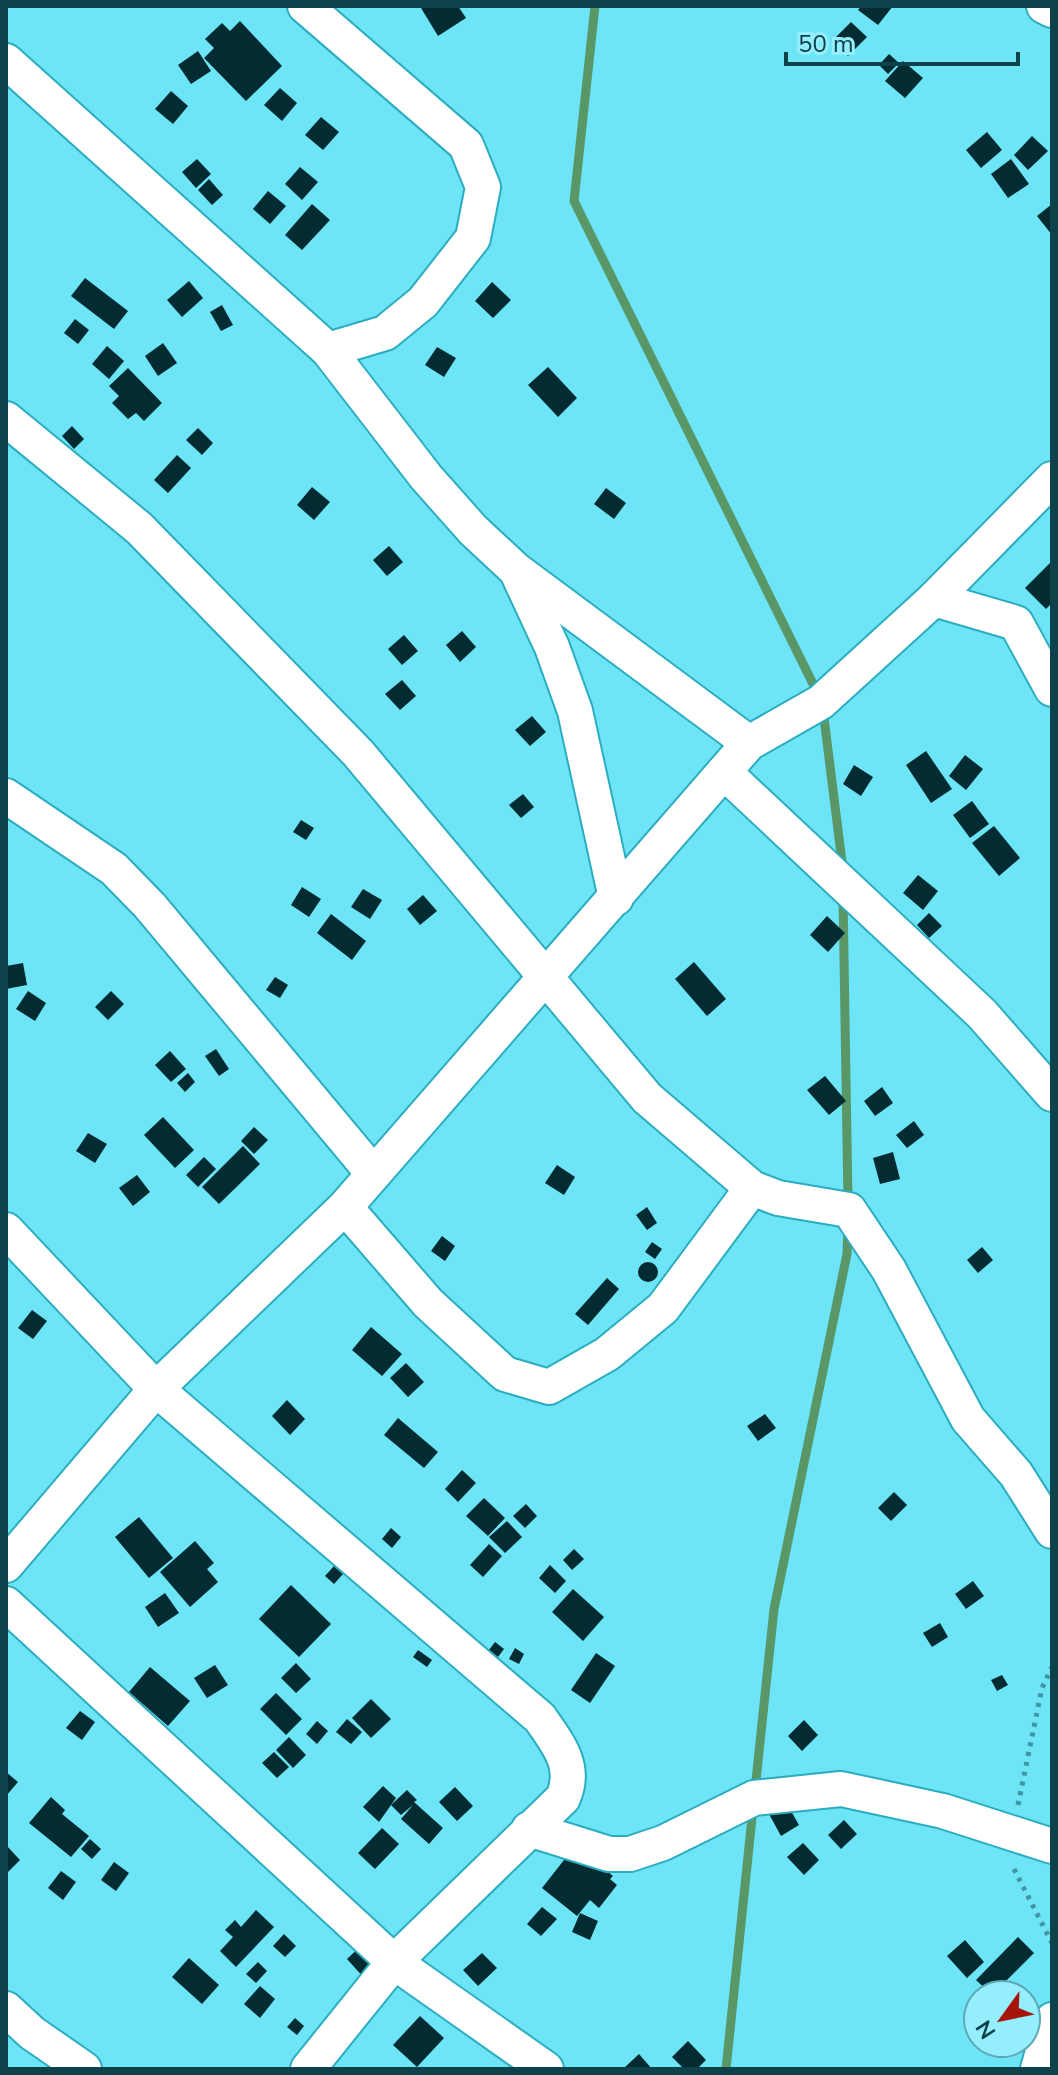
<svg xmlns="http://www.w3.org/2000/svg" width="1058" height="2075" viewBox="0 0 1058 2075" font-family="'Nunito Sans',sans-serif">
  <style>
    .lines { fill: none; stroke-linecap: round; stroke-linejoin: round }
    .stream { stroke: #5a9767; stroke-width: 9 }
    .building { fill: #032b32 }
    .minor-casing { stroke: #2badc0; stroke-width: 38 }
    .path { stroke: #4096a4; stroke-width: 5; stroke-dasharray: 4 6; stroke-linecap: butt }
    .minor { stroke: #fff; stroke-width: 34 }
  </style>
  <rect width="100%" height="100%" fill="#6ee4f7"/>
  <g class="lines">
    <!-- stream -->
    <g class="stream">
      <path d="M595,6L574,201L819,696"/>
      <path d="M823,710L843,870"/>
      <path d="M843,897L848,1202"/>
      <path d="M755,1790L774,1609L847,1254L848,1229"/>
      <path d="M726,2069L753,1808"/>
    </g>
  </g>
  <!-- building -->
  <g class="building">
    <path d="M424,6H458L466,18L438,36L421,8Z"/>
    <path d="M861,6H893L878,25L858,10Z"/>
    <path d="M240,21L282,66L246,101L204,58L214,48L205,39L222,23L230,31Z"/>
    <path d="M851,22L867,37L848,56L833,40Z"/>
    <path d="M198,51L211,71L191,84L178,65Z"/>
    <path d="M889,54L899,63L888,74L879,65Z"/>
    <path d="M903,61L923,78L905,98L885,81Z"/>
    <path d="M280,88L297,103L282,121L264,105Z"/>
    <path d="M171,91L188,106L173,124L155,109Z"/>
    <path d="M321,117L339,132L323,150L305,135Z"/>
    <path d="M987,132L1002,150L981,168L966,150Z"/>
    <path d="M1032,136L1048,151L1028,170L1014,155Z"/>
    <path d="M197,159L211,174L196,188L182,172Z"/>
    <path d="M1011,159L1029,184L1008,198L991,174Z"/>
    <path d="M300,167L318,182L302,200L285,184Z"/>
    <path d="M209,179L223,195L212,205L198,190Z"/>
    <path d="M268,191L286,206L270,224L253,209Z"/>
    <path d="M312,204L330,220L302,250L285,235Z"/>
    <path d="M1052,204V235L1037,216Z"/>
    <path d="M85,278L128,311L114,329L71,296Z"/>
    <path d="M189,281L203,298L182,317L167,300Z"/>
    <path d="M492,282L511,300L493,318L475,301Z"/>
    <path d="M222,305L233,325L221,331L210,312Z"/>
    <path d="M75,319L89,330L78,344L64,333Z"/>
    <path d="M163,343L177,363L158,376L145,356Z"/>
    <path d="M107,346L124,361L109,379L92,364Z"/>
    <path d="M437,347L456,358L444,377L425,365Z"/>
    <path d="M548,367L577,398L558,417L528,385Z"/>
    <path d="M128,368L162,403L144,421L136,413L128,419L112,403L119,396L109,386Z"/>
    <path d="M72,426L84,439L74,449L62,436Z"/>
    <path d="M198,428L213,443L202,455L186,440Z"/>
    <path d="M177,455L191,468L168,493L154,480Z"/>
    <path d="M312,487L330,502L314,520L297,505Z"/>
    <path d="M606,488L626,503L614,519L594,504Z"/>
    <path d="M389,546L403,562L387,576L373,560Z"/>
    <path d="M1052,561V603L1046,609L1025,588Z"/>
    <path d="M462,631L476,647L460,662L446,645Z"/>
    <path d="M404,635L418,651L402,665L388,649Z"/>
    <path d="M402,680L416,696L400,710L385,694Z"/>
    <path d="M532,716L546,732L530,746L515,730Z"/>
    <path d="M926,751L952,789L931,803L906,765Z"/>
    <path d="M965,755L983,769L966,790L949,776Z"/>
    <path d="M854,765L873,777L861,796L843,784Z"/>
    <path d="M523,794L534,807L521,818L509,805Z"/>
    <path d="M972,801L989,824L970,838L953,815Z"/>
    <path d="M301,820L314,828L306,840L293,832Z"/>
    <path d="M994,826L1020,858L999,876L972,843Z"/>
    <path d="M918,875L938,891L923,910L903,893Z"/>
    <path d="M302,887L321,899L309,917L291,905Z"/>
    <path d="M363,889L382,900L370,919L351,907Z"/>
    <path d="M423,895L437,911L420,925L407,909Z"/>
    <path d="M929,913L942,926L929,938L917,925Z"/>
    <path d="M331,914L366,941L352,960L317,933Z"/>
    <path d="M827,916L845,933L828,952L810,935Z"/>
    <path d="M694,962L726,999L707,1016L675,979Z"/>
    <path d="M23,963L27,985L6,989V966Z"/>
    <path d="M275,977L288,985L280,998L266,990Z"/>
    <path d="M28,991L46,1003L35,1021L16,1009Z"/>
    <path d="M111,991L124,1004L108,1020L95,1007Z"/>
    <path d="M216,1049L229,1069L219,1076L205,1056Z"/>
    <path d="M170,1051L186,1069L171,1082L155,1065Z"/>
    <path d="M188,1073L195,1082L185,1092L177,1083Z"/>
    <path d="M825,1076L846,1101L829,1115L807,1090Z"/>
    <path d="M882,1087L893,1103L875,1116L864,1101Z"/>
    <path d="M163,1117L194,1150L175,1168L144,1135Z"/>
    <path d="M914,1121L924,1135L907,1148L896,1135Z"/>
    <path d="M254,1127L268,1140L254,1154L241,1141Z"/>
    <path d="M88,1133L107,1144L95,1163L76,1151Z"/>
    <path d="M243,1146L260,1164L219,1204L202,1187Z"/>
    <path d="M893,1152L900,1179L880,1184L873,1158Z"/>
    <path d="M204,1157L216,1169L198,1187L186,1175Z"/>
    <path d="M557,1165L575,1177L564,1195L545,1183Z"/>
    <path d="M137,1175L150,1192L133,1206L119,1188Z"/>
    <path d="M647,1207L657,1223L647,1230L636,1215Z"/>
    <path d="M442,1236L455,1246L445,1261L431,1251Z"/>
    <path d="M652,1242L662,1249L655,1259L645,1252Z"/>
    <path d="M982,1247L993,1260L978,1273L967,1260Z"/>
    <circle cx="648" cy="1272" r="10"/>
    <path d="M607,1278L619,1289L588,1325L575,1314Z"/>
    <path d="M32,1310L47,1321L33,1339L18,1328Z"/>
    <path d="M371,1327L402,1354L382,1376L352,1350Z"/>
    <path d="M406,1363L424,1382L408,1397L390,1378Z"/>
    <path d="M287,1400L305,1419L290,1435L272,1416Z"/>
    <path d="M765,1414L776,1428L758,1441L747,1426Z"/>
    <path d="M398,1418L438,1452L424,1468L384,1435Z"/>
    <path d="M462,1470L476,1483L458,1502L445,1489Z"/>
    <path d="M894,1492L907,1505L891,1521L878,1508Z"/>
    <path d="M484,1498L505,1518L488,1536L466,1516Z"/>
    <path d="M526,1504L537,1516L525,1528L513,1516Z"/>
    <path d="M139,1517L173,1558L149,1578L115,1537Z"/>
    <path d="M507,1521L522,1537L505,1553L489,1537Z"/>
    <path d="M391,1528L401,1537L392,1548L382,1539Z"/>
    <path d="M195,1541L214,1563L207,1569L218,1582L190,1607L160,1572Z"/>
    <path d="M489,1544L502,1556L483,1577L470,1565Z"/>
    <path d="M574,1549L584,1559L572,1570L563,1560Z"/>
    <path d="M550,1565L566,1581L555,1593L539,1578Z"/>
    <path d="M334,1566L343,1574L334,1584L325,1576Z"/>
    <path d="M973,1581L984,1596L966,1609L955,1594Z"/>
    <path d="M291,1585L331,1624L299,1657L259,1619Z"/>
    <path d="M573,1589L604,1617L583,1641L552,1612Z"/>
    <path d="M165,1593L179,1613L158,1627L145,1607Z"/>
    <path d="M940,1623L948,1637L932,1647L923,1633Z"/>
    <path d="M495,1642L504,1649L498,1657L489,1650Z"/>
    <path d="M515,1648L524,1654L519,1664L509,1659Z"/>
    <path d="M418,1650L432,1660L427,1667L413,1657Z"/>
    <path d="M596,1653L615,1666L590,1703L571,1690Z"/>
    <path d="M296,1663L311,1679L296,1693L281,1678Z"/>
    <path d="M215,1665L228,1685L207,1698L194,1678Z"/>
    <path d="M150,1667L190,1701L168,1726L129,1692Z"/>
    <path d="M1002,1675L1008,1685L997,1691L991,1680Z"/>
    <path d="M276,1693L302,1719L286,1735L260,1709Z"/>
    <path d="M371,1699L391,1719L371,1738L352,1718Z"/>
    <path d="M80,1711L95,1722L82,1740L66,1728Z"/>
    <path d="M347,1719L362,1732L351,1744L336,1732Z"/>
    <path d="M804,1720L818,1735L802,1751L788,1736Z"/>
    <path d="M317,1721L328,1731L317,1744L306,1734Z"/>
    <path d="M289,1737L306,1755L293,1768L276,1750Z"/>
    <path d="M274,1752L289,1767L277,1778L262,1763Z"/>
    <path d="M6,1772L18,1782L6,1796Z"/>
    <path d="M383,1786L396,1798L379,1822L363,1807Z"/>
    <path d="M455,1787L473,1806L457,1821L439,1802Z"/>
    <path d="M407,1790L417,1800L414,1802L443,1828L429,1844L401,1819L413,1805L401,1815L391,1805Z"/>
    <path d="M51,1797L65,1810L62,1814L89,1836L71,1857L29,1823Z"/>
    <path d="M787,1804L799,1825L781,1836L769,1814Z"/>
    <path d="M844,1820L857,1834L841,1849L828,1835Z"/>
    <path d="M382,1828L399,1844L375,1869L358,1853Z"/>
    <path d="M90,1839L101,1849L92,1859L81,1849Z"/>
    <path d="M803,1843L819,1860L804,1875L787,1857Z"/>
    <path d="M6,1845L20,1860L6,1874Z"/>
    <path d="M575,1846L613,1876L610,1879L617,1885L599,1908L590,1900L577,1916L542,1888Z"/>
    <path d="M114,1862L129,1873L116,1891L101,1880Z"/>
    <path d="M61,1871L76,1882L63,1900L48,1888Z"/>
    <path d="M542,1907L557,1919L541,1936L527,1924Z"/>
    <path d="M256,1910L274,1927L236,1967L220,1951L233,1937L225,1930L235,1920L241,1927Z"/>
    <path d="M580,1913L598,1921L590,1940L572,1932Z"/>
    <path d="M284,1934L296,1946L285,1957L273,1946Z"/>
    <path d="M1018,1937L1034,1953L992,1995L976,1980Z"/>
    <path d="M965,1940L984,1962L967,1978L947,1956Z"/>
    <path d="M363,1944L381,1963L365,1979L347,1959Z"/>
    <path d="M482,1953L497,1968L478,1986L463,1970Z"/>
    <path d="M189,1958L219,1985L202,2004L172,1977Z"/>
    <path d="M258,1962L267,1971L256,1983L246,1974Z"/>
    <path d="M260,1986L275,1999L260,2018L244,2004Z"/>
    <path d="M420,2016L444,2038L417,2067L393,2045Z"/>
    <path d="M295,2018L304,2026L297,2035L287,2027Z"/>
    <path d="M688,2041L706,2060L697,2069H684L672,2057Z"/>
    <path d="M639,2054L652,2069H623Z"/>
  </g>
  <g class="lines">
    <defs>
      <g id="minor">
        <path d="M305,6L466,145L483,187L473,238L423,302L385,333L328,350"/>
        <path d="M1044,6L1052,10"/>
        <path d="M6,61L328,350L426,477L473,530L516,570L749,743"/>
        <path d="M6,419L139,528L358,753L647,1098L752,1188L778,1198L849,1210L889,1270L968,1419L1016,1474L1052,1531"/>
        <path d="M518,574L552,647L575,711L616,898"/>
        <path d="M934,599L1016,623L1052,689"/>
        <path d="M724,772L982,1014L1052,1094"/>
        <path d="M6,796L114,869L150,906L373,1173"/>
        <path d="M345,1207L428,1303L505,1374L549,1387L607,1354L663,1308L752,1188"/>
        <path d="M6,1230L156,1389L540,1718C558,1744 577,1766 563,1798L394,1962L308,2069"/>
        <path d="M6,1565L156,1389L345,1207L749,743L821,702L934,599L1052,479"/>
        <path d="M6,1604L394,1962L546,2069"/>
        <path d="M529,1829L609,1854H630L663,1843L754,1798L841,1789L943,1811L1052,1846"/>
        <path d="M6,2009L32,2033L84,2069"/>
        <path d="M1038,2069L1052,2020"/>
      </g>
    </defs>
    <!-- minor casing -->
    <use href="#minor" class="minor-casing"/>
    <!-- path -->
    <g class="path">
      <path d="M1018,1805L1042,1688L1052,1667"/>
      <path d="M1014,1869L1052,1943"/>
    </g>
    <!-- minor -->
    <use href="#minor" class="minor"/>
  </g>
  <!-- border -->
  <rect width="1058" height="2075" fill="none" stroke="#0d424a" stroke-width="16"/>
  <!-- north arrow -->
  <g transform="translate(1002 2019) rotate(237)"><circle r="38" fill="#95eefd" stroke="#5fa9b5" stroke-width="2"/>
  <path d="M0-6L14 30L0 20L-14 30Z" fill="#a71409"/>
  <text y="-12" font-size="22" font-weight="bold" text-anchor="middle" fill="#0d424a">N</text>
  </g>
  <!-- scale -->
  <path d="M786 52v12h232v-12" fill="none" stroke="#0d424a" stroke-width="4"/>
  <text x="798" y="52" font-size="24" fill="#0d424a" stroke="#95eefd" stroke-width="6" paint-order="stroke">50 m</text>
</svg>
